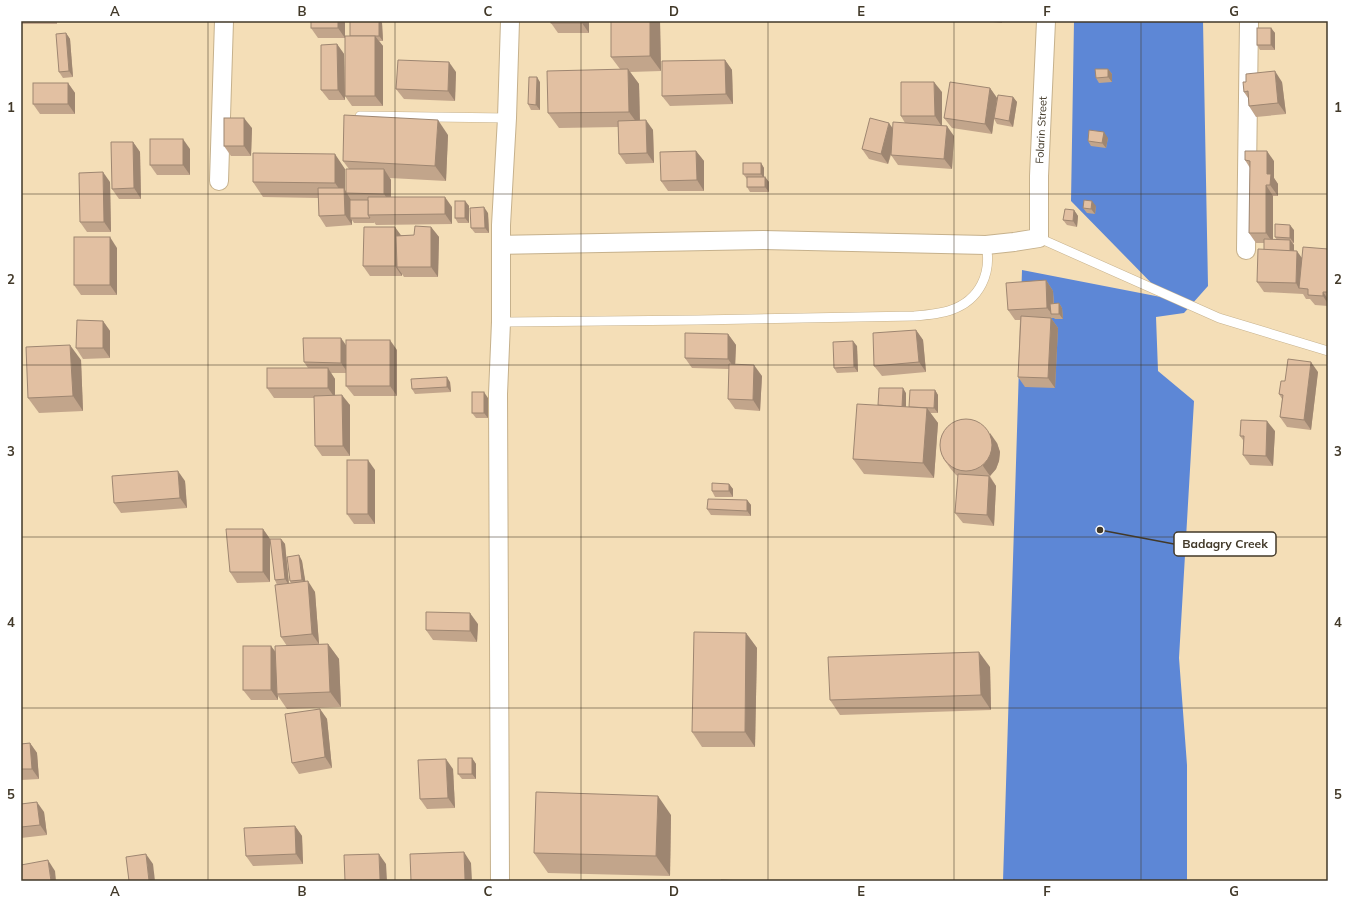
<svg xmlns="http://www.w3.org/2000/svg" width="1349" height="902" viewBox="0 0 1349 902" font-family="Mulish,sans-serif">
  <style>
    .water { fill: #5d87d6 }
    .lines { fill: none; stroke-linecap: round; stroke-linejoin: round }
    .service-casing { stroke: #c6b18c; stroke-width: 10 }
    .minor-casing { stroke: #c6b18c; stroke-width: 20 }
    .service { stroke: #fff; stroke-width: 9 }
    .minor { stroke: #fff; stroke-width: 18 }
    .wall { fill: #c2a58b }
    .shaded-wall { fill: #9e8671 }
    .building { fill: #e2c0a2; stroke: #9e8671 }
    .grid { fill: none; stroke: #423929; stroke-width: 1; stroke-opacity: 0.55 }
    .labels { text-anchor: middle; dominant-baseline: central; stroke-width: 3; stroke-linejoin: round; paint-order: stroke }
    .street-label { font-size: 11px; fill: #423929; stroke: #fff }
    .leader { fill: none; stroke: #423929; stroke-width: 1.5 }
    .callout-dot { fill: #423929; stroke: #fff; stroke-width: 1.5 }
    .callout { fill: #fff; stroke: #423929; stroke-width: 1.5 }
    .callout-label { font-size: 12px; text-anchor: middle; font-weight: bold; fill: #423929 }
    .neatline { fill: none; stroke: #423929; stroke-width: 1.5 }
    .grid-label { font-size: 13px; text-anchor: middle; font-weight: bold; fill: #423929 }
  </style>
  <rect width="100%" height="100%" fill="#f4deb7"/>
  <!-- water -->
  <path class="water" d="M1074,21H1203L1208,286L1184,313L1156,317L1158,371L1194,401L1179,658L1187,765V881H1003L1022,270L1166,298L1071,201Z"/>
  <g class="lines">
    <defs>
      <g id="service">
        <path d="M360,116L507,118"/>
        <path d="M1039,238L1219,318L1328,351"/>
        <path d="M501,322L698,320L914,316C927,315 940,314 951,310C980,300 992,273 986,245"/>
      </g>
      <g id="minor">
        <path d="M219,181L224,21"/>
        <path d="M501,245L763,240L986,245L1014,242L1039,238V176L1046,21"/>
        <path d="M1246,250L1249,21"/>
        <path d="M500,881L498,394L501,322V225L507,118L510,21"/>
      </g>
    </defs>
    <!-- service casing -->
    <use href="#service" class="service-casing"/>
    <!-- minor casing -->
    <use href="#minor" class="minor-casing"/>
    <!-- service -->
    <use href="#service" class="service"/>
    <!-- minor -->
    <use href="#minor" class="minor"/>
  </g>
  <!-- wall -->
  <g class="wall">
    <rect x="21" y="21" width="36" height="3"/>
    <path d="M311,21H345V36H350L382,23L383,41H379L383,46V106H352L345,96V38H318L311,28Z"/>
    <path d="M589,21V33H558L551,23Z"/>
    <path d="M611,21H660L661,71L630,72L639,84L640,120L653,130L654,163L626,164L619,154L618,127L559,128L548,113L620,69L611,57Z"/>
    <path d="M984,21H1002V23Z"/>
    <path d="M1271,28L1275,33V50H1260L1257,45Z"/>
    <path d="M66,33L70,39L73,77L63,78L59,72Z"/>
    <path d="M337,44L344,54L345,100H329L321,90Z"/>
    <path d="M725,60L732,70L733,104L670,106L662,96Z"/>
    <path d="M1108,69L1112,74V82L1099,83L1096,78Z"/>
    <path d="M456,72L455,101L404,99L396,89Z"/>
    <path d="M540,82V110H531L528,104Z"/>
    <path d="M1282,82L1286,114L1256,117L1249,106L1248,98L1244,92Z"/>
    <path d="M68,83L75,93V114H40L33,104Z"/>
    <path d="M990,88L997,98L1013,97L1017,102L1013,127L997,124L994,119L992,134L952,128L944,118Z"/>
    <path d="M942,92V126L954,136L952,169L898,165L891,155L888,164L869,159L862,149L893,128L905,123L901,116Z"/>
    <path d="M252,128L251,156H231L224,146Z"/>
    <path d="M448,135L446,181L390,178L391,180V197L452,207V224L376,225L374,222V223H354L352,220V225L326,227L319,216L318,198L263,197L253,182L345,169V190L346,192L349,169L343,161Z"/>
    <path d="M1108,138L1106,148L1091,146L1088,141Z"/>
    <path d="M133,142L140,152L141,199H119L112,189Z"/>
    <path d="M190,149V175H157L150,165Z"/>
    <path d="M696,151L704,161V191H668L661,181Z"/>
    <path d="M1245,160L1274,161V178L1278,184V196H1273V240H1277L1275,237L1294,230V243H1293L1294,245V251L1302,258L1328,249V306L1315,305L1310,299H1306L1303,294L1264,292L1257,282L1264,250V243H1256L1249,233L1250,168Z"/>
    <path d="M761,163L764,168V177H765L769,182V192H750L747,187V179L743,174Z"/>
    <path d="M110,182L111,232H87L80,222Z"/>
    <path d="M465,201L469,206V223H458L455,218Z"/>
    <path d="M1096,206L1095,214L1087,213L1083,208Z"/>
    <path d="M1074,210L1078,216L1077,227L1067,225L1063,220Z"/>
    <path d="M488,213L489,233H475L471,228Z"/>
    <path d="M431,227L439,237L438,277H404L402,274V276H370L363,266L401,235H414Z"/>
    <path d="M117,248V295H81L74,285Z"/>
    <path d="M1046,280L1053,291L1054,303H1059L1062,308L1063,319H1055L1054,318H1051L1058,328L1055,388L1025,387L1018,377L1020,320H1015L1008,310Z"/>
    <path d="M103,321L110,331V358L83,359L76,348Z"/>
    <path d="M916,330L923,340L926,372L882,376L874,366Z"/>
    <path d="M728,334L736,345L735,364L762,376L760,411L735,409L728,399L729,369L692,368L685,358Z"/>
    <path d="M857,346L858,372L837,373L834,368Z"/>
    <path d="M346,347L397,350V396H354L346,386V373H331L335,379V395L350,405V456H322L315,446L314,398H274L267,388L308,368L304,362Z"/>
    <path d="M81,360L83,411L39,413L28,398Z"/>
    <path d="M1318,372L1311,430L1287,427L1280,417L1282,399L1279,394L1285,381Z"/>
    <path d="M450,382L451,392L415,394L412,389Z"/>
    <path d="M935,390L938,395V413H930L938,423L934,478L864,474L853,459L878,405L906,393V407H909Z"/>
    <path d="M488,398V418H476L472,413Z"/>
    <path d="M1275,431L1273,466L1250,465L1243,455V440L1240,436Z"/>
    <path d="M997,443L1000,452L999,461L996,469L990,476L996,486L994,526L963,523L955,513L958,476L956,475L950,468L943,458Z"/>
    <path d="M375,470V524H354L347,514Z"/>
    <path d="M185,481L187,508L121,513L114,503Z"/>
    <path d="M729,484L733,489V497H715L712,491Z"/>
    <path d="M747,500L751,505V516L711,515L707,509Z"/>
    <path d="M263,529L270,539V582L237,583L230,572Z"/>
    <path d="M281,539L285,544L289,583H291L290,581L299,555L302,561L305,582L315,592L319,644H313H328L339,659L341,707L287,709L278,696V700H251L243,690L271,646L275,651L287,646L281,637L277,585L275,580Z"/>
    <path d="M478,624L477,642L433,640L426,630Z"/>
    <path d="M746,633L757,648L755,747H702L692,732Z"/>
    <path d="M990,667L991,710L840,715L830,700Z"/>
    <path d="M320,709L327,719L332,768L299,774L292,763Z"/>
    <path d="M30,743L37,753L39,779L21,780V744Z"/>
    <path d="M472,758L476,764V779H462L458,774Z"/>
    <path d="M453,769L455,808L427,809L420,799Z"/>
    <path d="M21,804L44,812L47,835L21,838Z"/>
    <path d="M671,815L670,876L548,873L534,853Z"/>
    <path d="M295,826L302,836L303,864L253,866L246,856Z"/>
  </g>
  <!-- shaded-wall -->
  <g class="shaded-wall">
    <path d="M338,21H345V38L338,28Z"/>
    <path d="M379,21H381L382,23L383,41L379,36Z"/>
    <path d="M582,21H589V33L582,23Z"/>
    <path d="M650,21H660L661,71L650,56Z"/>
    <path d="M1271,28L1275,33V50L1271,45Z"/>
    <path d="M66,33L70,39L73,77L69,71Z"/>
    <path d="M375,36L383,46V106L375,96Z"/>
    <path d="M337,44L344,54L345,100L338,90Z"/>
    <path d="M725,60L732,70L733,104L726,94Z"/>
    <path d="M449,62L456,72L455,101L448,91Z"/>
    <path d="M628,69L639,84L640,127L629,112Z"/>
    <path d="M1108,69L1112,74V82L1108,77Z"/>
    <path d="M1275,71L1282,82L1286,114L1278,103Z"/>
    <path d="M537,77L540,82V110L536,105Z"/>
    <path d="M934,82L942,92V127L935,116Z"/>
    <path d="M68,83L75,93V114L68,104Z"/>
    <path d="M990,88L997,98L992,134L985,124Z"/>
    <path d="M1013,97L1017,102L1013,127L1009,121Z"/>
    <path d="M244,118L252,128L251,156L244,146Z"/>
    <path d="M438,120L448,135L446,181L435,166Z"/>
    <path d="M646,120L653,130L654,163L647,153Z"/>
    <path d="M889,123L896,133L888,164L881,154Z"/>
    <path d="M947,126L954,136L952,169L944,159Z"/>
    <path d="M1104,132L1108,138L1106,148L1102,143Z"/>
    <path d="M183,139L190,149V175L183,165Z"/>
    <path d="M133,142L140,152L141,199L134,188Z"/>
    <path d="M696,151L704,161V191L697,180Z"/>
    <path d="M1267,151L1274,161V178L1278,184V196L1270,185L1267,174Z"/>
    <path d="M335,154L345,169V190L351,200L352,218H350L352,220V225L345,215L344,196L335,183Z"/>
    <path d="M761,163L764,168V179L761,174Z"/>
    <path d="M384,169L391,180V204L384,194Z"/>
    <path d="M103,172L110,182L111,232L104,222Z"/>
    <path d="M765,177L769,182V192L765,187Z"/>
    <path d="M1266,185L1273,196V243L1266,233Z"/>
    <path d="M445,197L452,207V224L445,214Z"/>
    <path d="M465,201L469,206V223L465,218Z"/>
    <path d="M1092,201L1096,206L1095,214L1091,209Z"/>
    <path d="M484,207L488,213L489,233L485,228Z"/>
    <path d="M1074,210L1078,216L1077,227L1073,221Z"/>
    <path d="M1290,225L1294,230V243L1290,238Z"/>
    <path d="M395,227L403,238L397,267L402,274V276L395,266Z"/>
    <path d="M431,227L439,237L438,277L431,267Z"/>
    <path d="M110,237L117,248V295L110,285Z"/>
    <path d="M1290,240L1294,245V258L1290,253Z"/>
    <path d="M1297,251L1304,261L1299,289L1296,283Z"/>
    <path d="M1046,280L1053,291L1054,314H1052L1047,308Z"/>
    <path d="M1323,292L1328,299V304L1323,296Z"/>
    <path d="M1059,303L1062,308L1063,319L1059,314Z"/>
    <path d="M1051,318L1058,328L1055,388L1048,378Z"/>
    <path d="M103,321L110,331V358L103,348Z"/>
    <path d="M916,330L923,340L926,372L919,362Z"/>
    <path d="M728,334L736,345L735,369L728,359Z"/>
    <path d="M341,338L348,348V373L341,363Z"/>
    <path d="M390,340L397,350V396L390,386Z"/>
    <path d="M853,341L857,346L858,372L854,367Z"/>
    <path d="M70,345L81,360L83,411L73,396Z"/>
    <path d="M1311,362L1318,372L1311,430L1304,420Z"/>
    <path d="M754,365L762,376L760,411L753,400Z"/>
    <path d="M328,368L335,379V398L328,388Z"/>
    <path d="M447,377L450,382L451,392L447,387Z"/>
    <path d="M903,388L906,393V412L902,407Z"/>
    <path d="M935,390L938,395V413L934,408Z"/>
    <path d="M484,392L488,398V418L484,413Z"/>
    <path d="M342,395L350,405V456L343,446Z"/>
    <path d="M927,408L938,423L934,478L923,463Z"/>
    <path d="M1267,421L1275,431L1273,466L1266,456Z"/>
    <path d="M990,433L997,443L1000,452L999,461L996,469L990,476L983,466Z"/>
    <path d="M368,460L375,470V524L368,514Z"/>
    <path d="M178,471L185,481L187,508L180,498Z"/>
    <path d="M989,476L996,486L994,526L987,515Z"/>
    <path d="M729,484L733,489V497L729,491Z"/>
    <path d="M747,500L751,505V516L747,511Z"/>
    <path d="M263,529L270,539V582L263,572Z"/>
    <path d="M281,539L285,544L289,585L285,579Z"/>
    <path d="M299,555L302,561L306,585L302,580Z"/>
    <path d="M308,581L315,592L319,644L312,634Z"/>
    <path d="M470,613L478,624L477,642L470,631Z"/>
    <path d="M746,633L757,648L755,747L745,732Z"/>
    <path d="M328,644L339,659L341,707L330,692Z"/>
    <path d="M271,646L278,656L277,694L278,696V700L271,690Z"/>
    <path d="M979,652L990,667L991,710L981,695Z"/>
    <path d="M320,709L327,719L332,768L325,757Z"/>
    <path d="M30,743L37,753L39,779L32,769Z"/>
    <path d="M472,758L476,764V779L472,774Z"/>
    <path d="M446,759L453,769L455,808L448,798Z"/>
    <path d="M658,796L671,815L670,876L656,856Z"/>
    <path d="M37,802L44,812L47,835L40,825Z"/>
    <path d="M295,826L302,836L303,864L296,854Z"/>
    <path d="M464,852L471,863L472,881H465V880Z"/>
    <path d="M146,854L153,864L155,881H149Z"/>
    <path d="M379,854L386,864L387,881H380V880Z"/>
    <path d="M48,860L55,871L56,881H51Z"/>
  </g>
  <!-- building -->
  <g class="building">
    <rect x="311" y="21" width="27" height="7"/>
    <rect x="350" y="21" width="29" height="15"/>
    <rect x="551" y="21" width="31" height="2"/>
    <path d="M611,21H650V56L611,57Z"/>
    <rect x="1257" y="28" width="14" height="17"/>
    <path d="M66,33L69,71L59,72L56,34Z"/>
    <rect x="345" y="36" width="30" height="60"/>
    <path d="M337,44L338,90H321V45Z"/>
    <path d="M398,60L449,62L448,91L396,89Z"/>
    <path d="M725,60L726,94L662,96V61Z"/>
    <path d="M628,69L629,112L548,113L547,71Z"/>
    <path d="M1095,69H1108V77L1096,78Z"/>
    <path d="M1275,71L1278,103L1249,106L1248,91L1244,92L1243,82H1246V74Z"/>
    <path d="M529,77H537L536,105L528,104Z"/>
    <path d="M901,82H934L935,116H901Z"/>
    <path d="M950,82L990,88L985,124L944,118Z"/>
    <rect x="33" y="83" width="35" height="21"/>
    <path d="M998,95L1013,97L1009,121L994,118Z"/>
    <path d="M344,115L438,120L435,166L343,161Z"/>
    <rect x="224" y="118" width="20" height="28"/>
    <path d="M870,118L889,123L881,154L862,149Z"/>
    <path d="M646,120L647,153L619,154L618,121Z"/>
    <path d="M893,122L947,126L944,159L891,155Z"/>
    <path d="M1089,130L1104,132L1102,143L1088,141Z"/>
    <rect x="150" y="139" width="33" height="26"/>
    <path d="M111,142H133L134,188L112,189Z"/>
    <path d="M696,151L697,180L661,181L660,152Z"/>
    <path d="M1245,151H1267V174H1271L1270,185H1266V233H1249L1250,161L1245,160Z"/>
    <path d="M253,153L335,154V183L253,182Z"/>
    <rect x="743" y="163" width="18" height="11"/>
    <path d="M346,169H384V194L346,193Z"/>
    <path d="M103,172L104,222H80L79,173Z"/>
    <rect x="747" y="177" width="18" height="10"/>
    <path d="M318,188H344L345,215L319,216Z"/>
    <path d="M368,197H445V214L368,215Z"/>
    <path d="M350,200H368V215L370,218H350Z"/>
    <path d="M1084,200L1092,201L1091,209L1083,208Z"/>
    <rect x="455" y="201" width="10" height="17"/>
    <path d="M484,207L485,228H471L470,208Z"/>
    <path d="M1065,209L1074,210L1073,221L1063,220Z"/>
    <path d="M1275,224L1290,225V238L1275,237Z"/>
    <path d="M415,226L431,227V267H397L396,236L414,235Z"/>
    <path d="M364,227H395V266H363Z"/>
    <rect x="74" y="237" width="36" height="48"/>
    <path d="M1264,239L1290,240V251L1264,250Z"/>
    <path d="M1303,247L1328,249V292H1323V296L1308,295V289L1299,288Z"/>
    <path d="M1258,249L1297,251L1296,283L1257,282Z"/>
    <path d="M1046,280L1047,308L1008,310L1006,283Z"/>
    <path d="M1059,303V314H1051L1050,304Z"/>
    <path d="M1021,316L1051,318L1048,378L1018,377Z"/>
    <path d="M77,320L103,321V348H76Z"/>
    <path d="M916,330L919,362L874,366L873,333Z"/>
    <path d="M685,333L728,334V359L685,358Z"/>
    <path d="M303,338H341V363L304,362Z"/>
    <rect x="346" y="340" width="44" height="46"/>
    <path d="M853,341L854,367L834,368L833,342Z"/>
    <path d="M70,345L73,396L28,398L26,347Z"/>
    <path d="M1288,359L1311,362L1304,420L1280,417L1283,395L1279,394L1281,381H1285Z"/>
    <path d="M729,364L754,365L753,400L728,399Z"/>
    <rect x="267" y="368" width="61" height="20"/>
    <path d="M447,377V387L412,389L411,379Z"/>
    <path d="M879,388H903L902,407L878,405Z"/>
    <path d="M910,390H935L934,408L909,407Z"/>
    <rect x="472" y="392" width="12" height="21"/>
    <path d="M342,395L343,446H315L314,396Z"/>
    <path d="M857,404L927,408L923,463L853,459Z"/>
    <circle cx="966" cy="445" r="26"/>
    <path d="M1241,420L1267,421L1266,456L1243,455L1244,436H1240Z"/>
    <rect x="347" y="460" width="21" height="54"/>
    <path d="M178,471L180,498L114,503L112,476Z"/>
    <path d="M958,474L989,476L987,515L955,513Z"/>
    <path d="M712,483L729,484V491H712Z"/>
    <path d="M708,499L747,500V511L707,509Z"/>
    <path d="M226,529H263V572H230Z"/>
    <path d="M270,539H281L285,579L275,580Z"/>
    <path d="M299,555L302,580L290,581L287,557Z"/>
    <path d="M308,581L312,634L281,637L275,585Z"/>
    <path d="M426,612L470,613V631L426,630Z"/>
    <path d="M694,632L746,633L745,732H692Z"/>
    <path d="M328,644L330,692L277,694L275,646Z"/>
    <rect x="243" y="646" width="28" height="44"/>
    <path d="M979,652L981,695L830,700L828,657Z"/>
    <path d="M320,709L325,757L292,763L285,714Z"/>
    <path d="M30,743L32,769H21V744Z"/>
    <rect x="458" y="758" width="14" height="16"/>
    <path d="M446,759L448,798L420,799L418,760Z"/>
    <path d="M536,792L658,796L656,856L534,853Z"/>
    <path d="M37,802L40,825L21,827V804Z"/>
    <path d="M295,826L296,854L246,856L244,828Z"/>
    <path d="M464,852L465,880L411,881L410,854Z"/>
    <path d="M146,854L149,881H129L126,857Z"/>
    <path d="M379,854L380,880L345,881L344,855Z"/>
    <path d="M48,860L51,881H21V865Z"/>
    <path d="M721,880L745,881H721Z"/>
  </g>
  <!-- grid -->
  <path class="grid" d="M208,21V881M395,21V881M581,21V881M768,21V881M954,21V881M1141,21V881M21,194H1328M21,365H1328M21,537H1328M21,708H1328"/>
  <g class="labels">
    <!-- street labels -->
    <g class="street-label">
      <text transform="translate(1041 130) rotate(-87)">Folarin Street</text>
    </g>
  </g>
  <!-- callouts -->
  <path class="leader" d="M1100 530L1174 544"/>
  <circle class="callout-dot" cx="1100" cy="530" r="4"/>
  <rect class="callout" x="1174" y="532" width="102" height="24" rx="4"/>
  <g class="callout-label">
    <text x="1225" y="548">Badagry Creek</text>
  </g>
  <!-- border -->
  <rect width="1349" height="902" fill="none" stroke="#ffffff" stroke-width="44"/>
  <rect x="22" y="22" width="1305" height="858" class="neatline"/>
  <g class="grid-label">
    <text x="115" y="16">A</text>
    <text x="302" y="16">B</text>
    <text x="488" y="16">C</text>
    <text x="674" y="16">D</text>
    <text x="861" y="16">E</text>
    <text x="1047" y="16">F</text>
    <text x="1234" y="16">G</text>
    <text x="11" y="112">1</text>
    <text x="1338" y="112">1</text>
    <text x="11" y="284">2</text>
    <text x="1338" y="284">2</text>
    <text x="11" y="456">3</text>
    <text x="1338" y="456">3</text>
    <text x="11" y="627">4</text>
    <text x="1338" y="627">4</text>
    <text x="11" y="799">5</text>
    <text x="1338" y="799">5</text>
    <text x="115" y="896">A</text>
    <text x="302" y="896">B</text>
    <text x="488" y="896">C</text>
    <text x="674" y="896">D</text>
    <text x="861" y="896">E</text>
    <text x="1047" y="896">F</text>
    <text x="1234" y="896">G</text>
  </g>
</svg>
